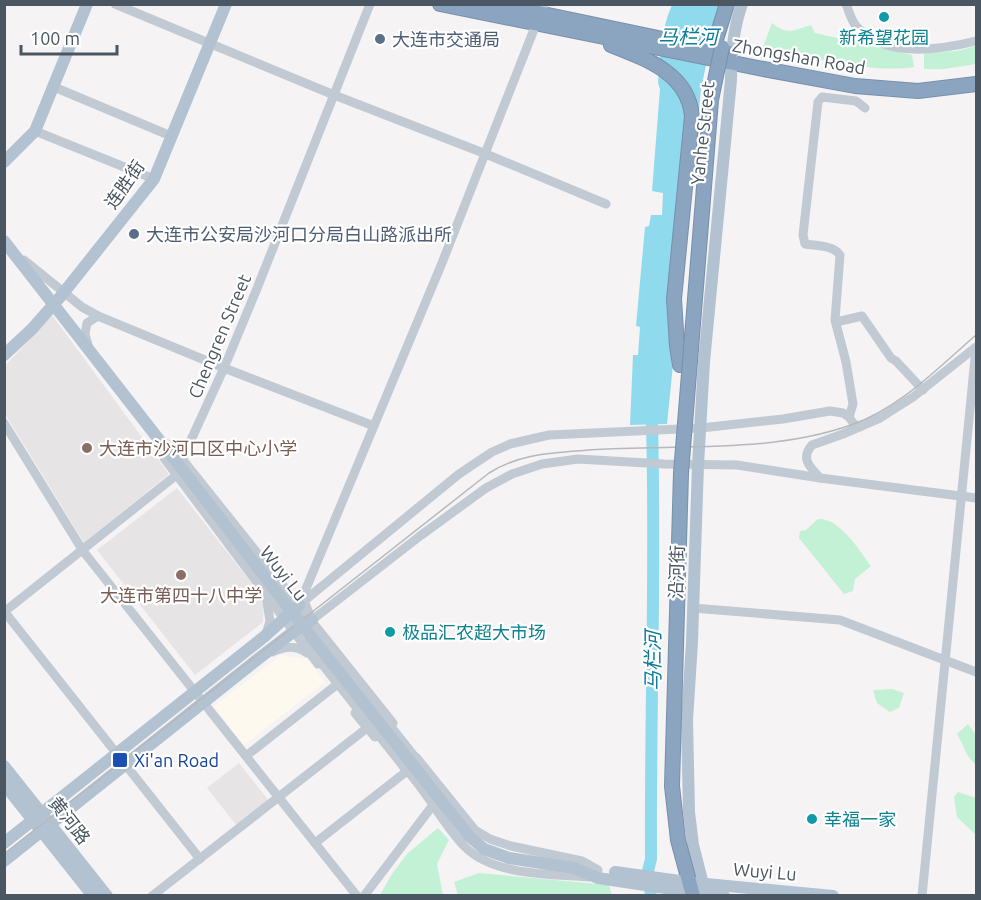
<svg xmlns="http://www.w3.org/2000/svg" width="981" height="900" viewBox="0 0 981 900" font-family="Ubuntu,'Noto Sans SC',sans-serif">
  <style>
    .commercial { fill: #fdf9ef }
    .education { fill: #e6e4e5 }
    .green { fill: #c3f1d5 }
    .water { fill: #90daee }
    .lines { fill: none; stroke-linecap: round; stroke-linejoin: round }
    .river { stroke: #90daee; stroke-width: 12 }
    .highway-casing { stroke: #7690ad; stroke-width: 16 }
    .minor { stroke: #c1cad2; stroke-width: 9 }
    .major { stroke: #b3c2d1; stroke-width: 12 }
    .highway { stroke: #8ba5c1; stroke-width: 14 }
    .tram { stroke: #b5b8bd; stroke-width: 1.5 }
    .highway-bridge-casing { stroke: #7690ad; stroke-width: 16; stroke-linecap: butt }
    .minor-bridge { stroke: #c1cad2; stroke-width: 9 }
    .major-bridge { stroke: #b3c2d1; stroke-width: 12 }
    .highway-bridge { stroke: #8ba5c1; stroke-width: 14 }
    .culture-dot { fill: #0f9aa8; stroke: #fff; stroke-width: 2 }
    .service-dot { fill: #5c6f8a; stroke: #fff; stroke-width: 2 }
    .education-dot { fill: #8d6e63; stroke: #fff; stroke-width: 2 }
    .transit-dot { fill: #1a4fb4; stroke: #fff; stroke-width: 2 }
    .labels { text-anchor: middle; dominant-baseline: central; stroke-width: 4.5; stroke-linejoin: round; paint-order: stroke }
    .culture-label { font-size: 18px; fill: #0d838f; stroke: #fff; text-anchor: start }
    .service-label { font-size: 18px; fill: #4e5e75; stroke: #fff; text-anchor: start }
    .street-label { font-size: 18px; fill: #4a5661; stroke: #fff }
    .education-label { font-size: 18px; fill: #785e54; stroke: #fff; text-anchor: start }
    .transit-label { font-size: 18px; fill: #164399; stroke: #fff; text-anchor: start }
    .water-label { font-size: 20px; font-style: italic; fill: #0c7c9b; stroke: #fff }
  </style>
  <rect width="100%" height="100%" fill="#f5f3f3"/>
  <!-- commercial -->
  <path class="commercial" d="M281,655L307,659L325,682L244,745L214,706Z"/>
  <!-- education -->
  <g class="education">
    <path d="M52,315L169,474L84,543L5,414L4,367Z"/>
    <path d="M177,488L264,599L263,622L195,675L97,550Z"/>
    <path d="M239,763L269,801L237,826L207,788Z"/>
  </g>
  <!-- green -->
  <g class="green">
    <path d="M772,23C788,36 794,30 811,25L815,33L912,55L914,67C871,74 807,56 763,47Z"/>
    <path d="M976,46V64L944,69H924V53L957,51Z"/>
    <path d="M818,519C839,517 860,551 871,566L855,579L853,591L844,594L799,538L800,531L806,530Z"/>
    <path d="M892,689L904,693L899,708L890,712L877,703L873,690Z"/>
    <path d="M968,724L976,735V765C965,756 964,745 957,734Z"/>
    <path d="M958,792L976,798V835L957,817L954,797Z"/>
    <path d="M438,828L449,840L437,864L443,895H380L392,874L407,854Z"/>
    <path d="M479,873L609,885L612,895H458L454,882Z"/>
  </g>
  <!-- water -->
  <path class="water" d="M672,5H723L709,51L701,89L667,424L630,425L633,355H638L640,327L636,326L645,227L649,226L651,215H662L663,193L652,191L660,89L658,83C660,57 661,29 672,5Z"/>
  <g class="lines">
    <!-- river -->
    <path class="river" d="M651,896L648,871L651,859C650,714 656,569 652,425"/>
    <defs>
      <g id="highway">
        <path d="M440,4L758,68L855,86L918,91L976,84"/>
        <path d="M495,4L730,53"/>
        <path d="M611,45C646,59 688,73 692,116L674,299L677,346L680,365"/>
        <path d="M713,49L727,4"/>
      </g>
    </defs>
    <!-- highway casing -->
    <use href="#highway" class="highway-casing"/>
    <!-- minor -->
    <g class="minor">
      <path d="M115,4L334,95L486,154L606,204"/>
      <path d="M846,4C849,11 851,20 856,26C884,58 940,50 976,41"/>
      <path d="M54,87L171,136"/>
      <path d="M35,131L154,179"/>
      <path d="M24,260L82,307L98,316L224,368L374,426"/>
      <path d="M836,322L862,316L891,358L896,361L923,390"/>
      <path d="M88,345L85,334L87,323L98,316"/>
      <path d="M849,417L853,404L846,362L835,320L840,255C833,245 817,246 805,244L803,235L818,102L822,97L856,101L865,108"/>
      <path d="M4,423L83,551L357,896"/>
      <path d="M168,444L183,460L393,723"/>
      <path d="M158,445L164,458L318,664"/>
      <path d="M820,478C810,467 800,459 812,445L843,434L880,418L913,397L976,347"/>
      <path d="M304,601L459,474L492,452L510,444L549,435L701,428L783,419L830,411L843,413L849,417L854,424L860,427"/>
      <path d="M693,608L840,620L976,672"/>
      <path d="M4,611L200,859"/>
      <path d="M4,612L174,477L224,368L256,291L370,4"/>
      <path d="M312,620L420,536L486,488L512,474L542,464L578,459L664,464L737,465L820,478L976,498"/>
      <path d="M312,620L304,601L305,591L442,263L544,4"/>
      <path d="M266,634L270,621L267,601"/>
      <path d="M272,652C284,647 295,644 307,653"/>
      <path d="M355,713L375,737"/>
      <path d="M246,756L335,686"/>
      <path d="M416,757L475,830L490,839L511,846L582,861L598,870"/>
      <path d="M403,766C427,791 442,823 465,847C494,876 551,874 589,877"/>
      <path d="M315,843L407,771"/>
      <path d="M152,896L367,728"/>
      <path d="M364,896L436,801"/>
      <path d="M922,896L976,348"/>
    </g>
    <!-- major -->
    <g class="major">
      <path d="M4,162L35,131L87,4"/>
      <path d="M4,241L192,482"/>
      <path d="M4,355L32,329L61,296L154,179L226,4"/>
      <path d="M4,766L107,896"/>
      <path d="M4,784L93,896"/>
      <path d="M4,843L265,636L299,605"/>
      <path d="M4,861L258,659L293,632L312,620"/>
      <path d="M574,868L598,878"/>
      <path d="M696,883L833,896"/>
      <path d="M700,893L724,896"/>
      <path d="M706,896L693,845L689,812L687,720L692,642L698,465L704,362L731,80C731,53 733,29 742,4"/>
    </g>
    <!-- highway -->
    <use href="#highway" class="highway"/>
    <!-- tram -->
    <path class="tram" d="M4,854L489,473C521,453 552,453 589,450C676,444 768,454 851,425C899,409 939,367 976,335"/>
    <defs>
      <path id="highway-bridge" d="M693,896L678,840L672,786L681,473L711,100L722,47"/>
    </defs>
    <!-- highway-bridge casing -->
    <use href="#highway-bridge" class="highway-bridge-casing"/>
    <!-- minor-bridge -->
    <g class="minor-bridge">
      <path d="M309,640L318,659L407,771"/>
      <path d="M318,640L330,650L419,762"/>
    </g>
    <!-- major-bridge -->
    <g class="major-bridge">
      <path d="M192,482L305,629L469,836L484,849L509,858L574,868"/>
      <path d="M615,872L694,883"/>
      <path d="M598,878L699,893"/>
    </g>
    <!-- highway-bridge -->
    <use href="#highway-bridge" class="highway-bridge"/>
  </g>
  <!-- markers -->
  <g class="culture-dot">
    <circle cx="884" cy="17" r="6"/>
    <circle cx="390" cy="632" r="6"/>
    <circle cx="812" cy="819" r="6"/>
  </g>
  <g class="service-dot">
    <circle cx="380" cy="39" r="6"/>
    <circle cx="134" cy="234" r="6"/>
  </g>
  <g class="education-dot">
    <circle cx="87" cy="448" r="6"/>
    <circle cx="181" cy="575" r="6"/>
  </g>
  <rect class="transit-dot" x="112" y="752" width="16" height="16" rx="3"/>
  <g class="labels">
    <!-- culture labels -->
    <g class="culture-label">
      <text x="884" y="37" text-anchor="middle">新希望花园</text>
      <text x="402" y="632">极品汇农超大市场</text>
      <text x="824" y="819">幸福一家</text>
    </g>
    <!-- service labels -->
    <g class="service-label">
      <text x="392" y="39">大连市交通局</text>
      <text x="146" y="234">大连市公安局沙河口分局白山路派出所</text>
    </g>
    <!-- street labels -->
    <g class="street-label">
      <text transform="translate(799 56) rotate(10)">Zhongshan Road</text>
      <text transform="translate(702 133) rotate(-84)">Yanhe Street</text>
      <text transform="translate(124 184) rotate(-55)">连胜街</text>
      <text transform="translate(219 336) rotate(-67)">Chengren Street</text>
      <text transform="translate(676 572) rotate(-88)">沿河街</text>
      <text transform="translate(284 573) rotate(52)">Wuyi Lu</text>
      <text transform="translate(70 820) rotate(52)">黄河路</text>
      <text transform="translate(765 871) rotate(5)">Wuyi Lu</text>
    </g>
    <!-- education labels -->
    <g class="education-label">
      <text x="99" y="448">大连市沙河口区中心小学</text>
      <text x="181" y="595" text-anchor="middle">大连市第四十八中学</text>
    </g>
    <!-- transit labels -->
    <g class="transit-label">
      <text x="134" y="760">Xi'an Road</text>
    </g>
    <!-- water labels -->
    <g class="water-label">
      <text x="688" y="36">马栏河</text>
      <text transform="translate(652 661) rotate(-90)">马栏河</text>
    </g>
  </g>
  <!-- border -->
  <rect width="981" height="900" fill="none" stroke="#4a5661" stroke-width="12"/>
  <!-- scale -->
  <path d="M21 45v9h96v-9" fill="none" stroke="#4a5661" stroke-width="3"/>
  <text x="30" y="45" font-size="18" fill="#4a5661" stroke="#ffffff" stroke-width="4.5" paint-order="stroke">100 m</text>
</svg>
